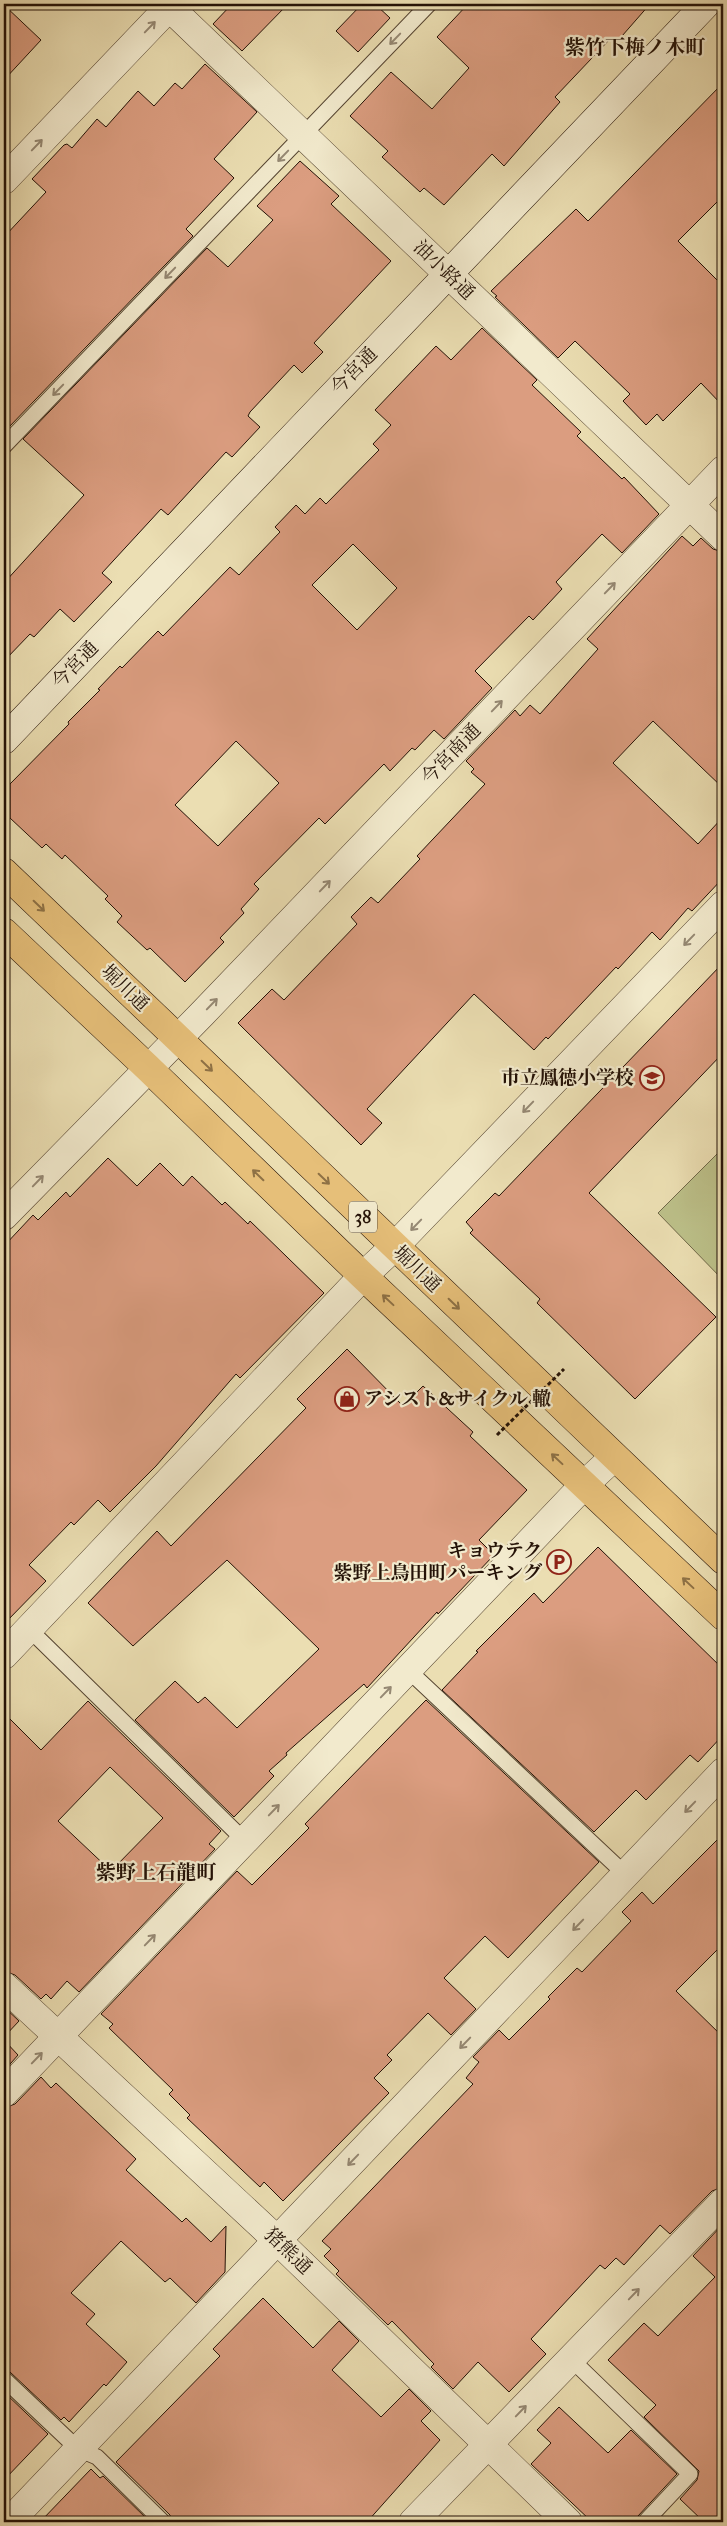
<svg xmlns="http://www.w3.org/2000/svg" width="727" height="2526" viewBox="0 0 727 2526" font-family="'IM FELL French Canon','Noto Serif JP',serif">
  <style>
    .green { fill: #bcc089; stroke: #706848 }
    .building { fill: #db9d80; stroke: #231106; fill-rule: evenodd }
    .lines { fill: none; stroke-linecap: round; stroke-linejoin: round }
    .lane-casing { stroke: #554431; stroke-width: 17 }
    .street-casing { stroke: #554431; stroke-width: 29 }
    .secondary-casing { stroke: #231106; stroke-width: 29 }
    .primary-casing { stroke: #231106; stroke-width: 29 }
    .lane { stroke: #f2eacd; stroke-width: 15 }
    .street { stroke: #f2eacd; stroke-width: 28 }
    .secondary { stroke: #f2eacd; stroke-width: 28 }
    .primary { stroke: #e6bf79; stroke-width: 28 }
    .path-bridge { stroke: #231106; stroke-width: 3; stroke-dasharray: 4 2.5; stroke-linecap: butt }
    .oneway { stroke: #958873 }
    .oneway2 { stroke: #8e7145 }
    .labels { text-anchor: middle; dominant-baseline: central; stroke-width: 4.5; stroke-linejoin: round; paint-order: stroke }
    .shield { fill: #f2eacd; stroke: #615242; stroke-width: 1 }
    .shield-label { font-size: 18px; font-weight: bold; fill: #231106 }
    .street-label { font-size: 19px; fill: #231106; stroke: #f2eacd }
    .poi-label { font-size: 19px; font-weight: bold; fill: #231106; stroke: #f2eacd; text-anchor: end }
    .neighbourhood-label { font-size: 20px; font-weight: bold; fill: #231106; stroke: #f2eacd }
  </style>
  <rect width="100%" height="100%" fill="#ebdeb2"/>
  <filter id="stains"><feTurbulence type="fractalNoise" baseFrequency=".004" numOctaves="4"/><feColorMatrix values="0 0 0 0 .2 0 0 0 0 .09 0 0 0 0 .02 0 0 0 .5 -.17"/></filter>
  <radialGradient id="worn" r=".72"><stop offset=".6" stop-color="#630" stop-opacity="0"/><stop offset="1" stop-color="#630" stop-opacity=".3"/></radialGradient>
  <!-- green -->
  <path class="green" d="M719,1152L723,1155V1280L658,1213Z"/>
  <!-- building -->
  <g class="building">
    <path d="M232,4H288L242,51L213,24Z"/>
    <path d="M362,4H375L390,18L358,52L336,31Z"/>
    <path d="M468,4H650L615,44L610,39L555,97L560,102L504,166L492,154L444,205L424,188L420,192L382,157L388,151L350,116L391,72L432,109L469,68L437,37Z"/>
    <path d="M4,5L41,40L4,80Z"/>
    <path d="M205,64L257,112L214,159L234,178L186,229L193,236L9,427L4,422V237L46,192L32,179L64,145L67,144L72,148L97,119L106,127L138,91L154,106L175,83L182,89Z"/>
    <path d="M723,83V196L678,241L723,286V406L701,383L663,421L657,414L646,425L623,401L630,394L575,341L558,358L495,297L497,296L491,291L576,209L588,221Z"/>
    <path d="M300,161L339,196L331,204L391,261L314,343L323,352L302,373L294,365L250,412L248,416L260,427L232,457L226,452L168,515L161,509L102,573L112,582L74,622L60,609L34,637L30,634L4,661V583L84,495L23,439L207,248L228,267L273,220L257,206Z"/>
    <path d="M482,328L537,380L532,385L581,432L577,436L622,479L624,477L659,514L622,553L602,534L556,582L562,589L533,620L529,616L475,671L492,688L444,739L434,730L415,750L412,748L390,771L384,764L325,824L319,818L254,884L259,889L241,909L244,913L220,938L224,942L185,982L150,948L147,950L117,922L122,916L105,899L108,896L65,855L62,859L46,844L42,848L10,818V784L69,724L68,722L100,690L98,689L120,666L122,668L158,631L163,636L230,567L239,575L280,532L275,527L296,505L305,514L320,498L326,504L379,450L373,444L391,425L375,410L436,346L451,360ZM353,544L397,588L357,630L312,585ZM236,741L279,783L218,846L175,805Z"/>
    <path d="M682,536L693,546L701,538L713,549L723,552V788L653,721L613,763L698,844L723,817V878L692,911L688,908L660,940L652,932L618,969L616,967L548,1039L546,1037L534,1050L474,994L367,1109L382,1123L361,1145L238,1023L272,989L284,1000L357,924L351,917L371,897L378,903L420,859L417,856L485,784L471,772L474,769L466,761L515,710L520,716L530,705L540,714L598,649L587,639Z"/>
    <path d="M723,963V1053L589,1193L716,1317L635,1399L537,1303L540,1299L470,1233L473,1230L466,1222L495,1193L499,1196Z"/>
    <path d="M108,1158L137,1186L160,1163L183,1186L192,1176L222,1205L225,1202L248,1224L250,1221L324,1293L240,1378L236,1374L156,1466L110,1512L98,1500L74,1525L71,1522L29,1565L46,1581L4,1624V1246L33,1215L38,1220L66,1192L70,1197Z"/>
    <path d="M347,1349L403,1406L423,1386L473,1432L470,1436L527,1490L479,1540L494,1555L438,1614L437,1612L367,1688L364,1684L286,1753L287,1755L269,1771L274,1776L234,1817L135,1720L175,1681L198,1703L205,1697L237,1728L319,1649L227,1560L133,1646L88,1603L157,1531L171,1546L306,1408L297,1399Z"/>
    <path d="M598,1547L723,1669V1735L698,1762L690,1755L646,1800L636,1790L594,1832L442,1690L478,1652L476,1651L534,1593L543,1603Z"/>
    <path d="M426,1700L599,1862L508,1958L485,1936L444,1978L476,2009L451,2035L428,2013L387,2055L392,2060L374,2078L389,2093L283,2201L264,2182L260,2187L187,2118L190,2115L169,2094L173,2090L109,2028L113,2024L101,2014L237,1871L252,1885L309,1828L305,1824Z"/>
    <path d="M88,1701L221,1831L209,1844L215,1849L79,1992L67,1981L51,1999L46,1994L41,1999L15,1975L4,1971V1713L41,1750ZM110,1767L163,1818L111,1871L58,1821Z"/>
    <path d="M723,1834V1944L676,1991L723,2037V2187L712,2191L670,2234L660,2225L624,2265L616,2258L605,2269L600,2265L531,2339L546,2354L509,2392L478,2362L453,2389L431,2367L434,2364L392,2321L388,2325L336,2274L339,2271L324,2256L331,2249L322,2241L473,2084L466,2078L479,2062L473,2057L499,2030L509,2040L550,1999L548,1997L577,1968L582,1972L631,1921L622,1912L642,1892L653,1904Z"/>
    <path d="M4,2007L19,2021L4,2037Z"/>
    <path d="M4,2040L18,2055L4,2071Z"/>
    <path d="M41,2077L51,2088L56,2083L136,2159L126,2170L182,2222L186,2218L211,2242L226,2226L225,2272L196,2303L170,2278L165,2282L121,2241L71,2293L95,2314L86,2324L127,2362L106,2386L104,2384L69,2422L64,2417L61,2420L10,2372L4,2370V2108L15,2104Z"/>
    <path d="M723,2224V2522H704L680,2499L697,2480L699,2471L644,2417L656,2405L608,2360L644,2323L658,2336L715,2277L693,2256Z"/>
    <path d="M263,2298L313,2348L339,2321L359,2341L332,2370L381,2417L409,2389L431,2411L421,2421L440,2440L367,2522H172L170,2515L116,2462L220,2356L213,2349Z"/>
    <path d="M4,2392L48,2434L4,2480Z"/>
    <path d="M559,2407L608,2453L631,2430L677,2474L638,2516L636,2522H592L531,2464L551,2443L537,2430Z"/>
    <path d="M91,2469L100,2478L103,2476L150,2522H40Z"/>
  </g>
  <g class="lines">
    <defs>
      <g id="lane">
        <path d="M4,446L429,4"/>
        <path d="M29,1629L245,1841"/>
        <path d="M408,1670L626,1875"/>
        <path d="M571,2359L690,2474L645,2522"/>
        <path d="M4,2379L78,2449L97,2457L163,2522"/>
      </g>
      <g id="street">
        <path d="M166,4L723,537"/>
        <path d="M4,180L172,4"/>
        <path d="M4,1216L202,1014L723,470"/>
        <path d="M4,1655L363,1276L394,1247L723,905"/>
        <path d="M4,1986L277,2240L568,2522"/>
        <path d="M4,2093L584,1485L614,1457"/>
        <path d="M9,2522L723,1772"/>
        <path d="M413,2522L723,2202"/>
      </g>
      <path id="secondary" d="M4,740L706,4"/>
      <g id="primary">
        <path d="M4,872L723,1560"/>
        <path d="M4,932L148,1068L363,1276L723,1616"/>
      </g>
    </defs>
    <!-- lane casing -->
    <use href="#lane" class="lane-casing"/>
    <!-- street casing -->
    <use href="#street" class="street-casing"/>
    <!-- secondary casing -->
    <use href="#secondary" class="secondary-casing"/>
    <!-- primary casing -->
    <use href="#primary" class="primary-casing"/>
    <!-- lane -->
    <use href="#lane" class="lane"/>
    <!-- street -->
    <use href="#street" class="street"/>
    <!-- secondary -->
    <use href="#secondary" class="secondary"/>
    <!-- primary -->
    <use href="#primary" class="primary"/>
    <!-- path-bridge -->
    <path class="path-bridge" d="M497,1435L564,1369"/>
  </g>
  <!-- one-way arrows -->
  <defs><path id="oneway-shaft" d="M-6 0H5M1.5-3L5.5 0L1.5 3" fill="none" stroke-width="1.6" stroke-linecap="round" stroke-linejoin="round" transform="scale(1.25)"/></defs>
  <g class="oneway">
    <use href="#oneway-shaft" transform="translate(150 27) rotate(-46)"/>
    <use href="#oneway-shaft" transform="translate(395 39) rotate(134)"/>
    <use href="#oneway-shaft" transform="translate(37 145) rotate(-46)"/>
    <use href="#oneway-shaft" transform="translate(283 156) rotate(134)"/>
    <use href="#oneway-shaft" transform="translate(170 273) rotate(134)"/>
    <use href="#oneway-shaft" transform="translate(58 390) rotate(134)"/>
    <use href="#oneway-shaft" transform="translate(610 588) rotate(-46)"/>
    <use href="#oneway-shaft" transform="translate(497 706) rotate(-46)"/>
    <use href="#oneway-shaft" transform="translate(325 886) rotate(-46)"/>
    <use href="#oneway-shaft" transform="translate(689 940) rotate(134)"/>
    <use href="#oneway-shaft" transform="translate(212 1004) rotate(-46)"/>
    <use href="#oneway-shaft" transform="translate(528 1107) rotate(134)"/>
    <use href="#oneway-shaft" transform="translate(38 1181) rotate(-46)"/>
    <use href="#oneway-shaft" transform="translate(416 1225) rotate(134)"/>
    <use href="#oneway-shaft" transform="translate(386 1692) rotate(-46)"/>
    <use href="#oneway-shaft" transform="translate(690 1807) rotate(134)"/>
    <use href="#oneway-shaft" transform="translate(274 1810) rotate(-46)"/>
    <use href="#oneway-shaft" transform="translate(578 1925) rotate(134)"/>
    <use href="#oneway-shaft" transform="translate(150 1940) rotate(-46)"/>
    <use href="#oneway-shaft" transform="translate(465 2043) rotate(134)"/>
    <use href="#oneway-shaft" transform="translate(37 2058) rotate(-46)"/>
    <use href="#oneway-shaft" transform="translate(353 2160) rotate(134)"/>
    <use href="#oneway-shaft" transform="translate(634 2294) rotate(-46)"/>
    <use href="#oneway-shaft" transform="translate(521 2411) rotate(-46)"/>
  </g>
  <g class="oneway2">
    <use href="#oneway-shaft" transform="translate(39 906) rotate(44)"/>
    <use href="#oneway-shaft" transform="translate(207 1066) rotate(44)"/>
    <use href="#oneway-shaft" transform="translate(258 1175) rotate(-136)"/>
    <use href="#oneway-shaft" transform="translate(324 1179) rotate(44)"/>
    <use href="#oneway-shaft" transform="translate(388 1300) rotate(-137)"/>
    <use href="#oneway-shaft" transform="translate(454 1304) rotate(44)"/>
    <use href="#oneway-shaft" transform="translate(557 1459) rotate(-137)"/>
    <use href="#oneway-shaft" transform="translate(688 1583) rotate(-137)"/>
  </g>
  <!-- icons -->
  <defs>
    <symbol id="school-ring" viewBox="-11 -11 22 22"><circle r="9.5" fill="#f2eacd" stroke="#8f2418" stroke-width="1.5"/><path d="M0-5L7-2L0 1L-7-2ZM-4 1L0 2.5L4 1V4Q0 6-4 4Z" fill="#8f2418"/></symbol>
    <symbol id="shop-ring" viewBox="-11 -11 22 22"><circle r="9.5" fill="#f2eacd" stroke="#8f2418" stroke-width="1.5"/><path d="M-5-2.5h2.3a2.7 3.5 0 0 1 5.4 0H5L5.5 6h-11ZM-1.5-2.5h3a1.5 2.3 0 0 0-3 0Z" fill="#8f2418"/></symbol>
    <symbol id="parking-ring" viewBox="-11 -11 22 22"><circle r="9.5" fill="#f2eacd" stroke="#8f2418" stroke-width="1.5"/><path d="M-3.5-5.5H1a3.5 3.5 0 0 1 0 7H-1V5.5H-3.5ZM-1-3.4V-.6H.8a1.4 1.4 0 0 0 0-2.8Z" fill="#8f2418"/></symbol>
  </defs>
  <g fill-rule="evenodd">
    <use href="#school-ring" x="638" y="1064" width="28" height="28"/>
    <use href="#shop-ring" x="333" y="1385" width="28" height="28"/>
    <use href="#parking-ring" x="545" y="1548" width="28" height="28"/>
  </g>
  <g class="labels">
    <!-- shield labels -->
    <rect class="shield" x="349" y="1201.5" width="28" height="31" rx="4"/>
    <g class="shield-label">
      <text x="363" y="1217">38</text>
    </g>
    <!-- street labels -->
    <g class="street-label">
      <text transform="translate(444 270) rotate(44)">油小路通</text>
      <text transform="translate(354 371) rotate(-46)">今宮通</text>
      <text transform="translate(75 665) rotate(-46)">今宮通</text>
      <text transform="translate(451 754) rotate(-46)">今宮南通</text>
      <text transform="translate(125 988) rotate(44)">堀川通</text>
      <text transform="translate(417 1269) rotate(44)">堀川通</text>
      <text transform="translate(288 2251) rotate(44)">猪熊通</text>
    </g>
    <!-- poi labels -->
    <g class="poi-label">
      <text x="634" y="1078">市立鳳徳小学校</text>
      <text x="364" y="1399" text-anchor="start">アシスト&amp;サイクル 轍</text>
      <text x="542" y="1551">キョウテク<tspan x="542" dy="22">紫野上鳥田町パーキング</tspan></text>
    </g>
    <!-- neighbourhood labels -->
    <g class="neighbourhood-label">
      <text x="635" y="47">紫竹下梅ノ木町</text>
      <text x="156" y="1872">紫野上石龍町</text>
    </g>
  </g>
  <!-- margin -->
  <rect width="727" height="2526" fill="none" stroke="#ebdeb2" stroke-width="20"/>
  <rect x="5" y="5" width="717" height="2516" fill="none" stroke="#231106" stroke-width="2.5"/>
  <rect x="10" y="10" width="707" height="2506" fill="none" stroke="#231106"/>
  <rect width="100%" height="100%" filter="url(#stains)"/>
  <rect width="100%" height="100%" fill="url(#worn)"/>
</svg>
